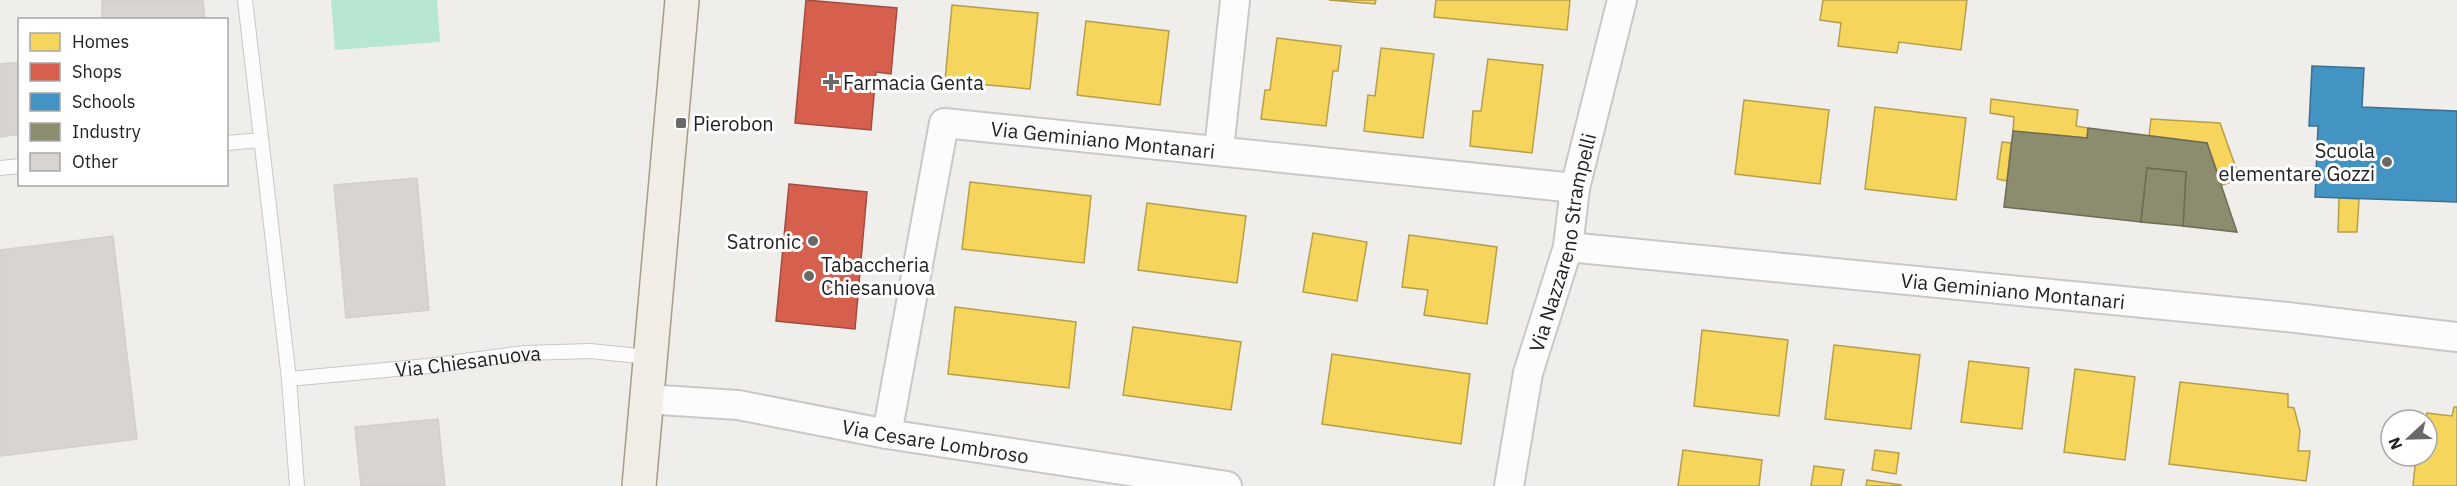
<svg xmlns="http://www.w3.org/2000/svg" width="2457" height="486" viewBox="0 0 2457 486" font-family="'IBM Plex Sans',sans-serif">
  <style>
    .pitch { fill: #b7e6d2 }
    .homes { fill: #f6d55c; stroke: #b69f4b; stroke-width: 1.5 }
    .shops { fill: #d6604d; stroke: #a04d40; stroke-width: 1.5 }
    .schools { fill: #4393c3; stroke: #397193; stroke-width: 1.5 }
    .industry { fill: #8c8c6e; stroke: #6c6c57; stroke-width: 1.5 }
    .building { fill: #d7d4d2; stroke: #d3d0cc; stroke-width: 1.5 }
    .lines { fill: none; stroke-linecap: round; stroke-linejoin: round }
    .lane-casing { stroke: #c9c8c7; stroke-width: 16 }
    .street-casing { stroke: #c9c8c7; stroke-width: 32 }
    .primary-casing { stroke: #a79c86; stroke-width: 36 }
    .lane { stroke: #fdfcfc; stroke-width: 14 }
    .street { stroke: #fdfcfc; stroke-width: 28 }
    .primary { stroke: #f3ede7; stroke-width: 33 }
    .poi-dot { fill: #6a6968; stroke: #fff; stroke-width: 2 }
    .labels { text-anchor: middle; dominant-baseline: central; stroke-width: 6; stroke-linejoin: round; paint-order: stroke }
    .poi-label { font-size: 20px; fill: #222; stroke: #fff; text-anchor: start }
    .street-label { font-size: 20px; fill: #222; stroke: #fff }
  </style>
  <rect width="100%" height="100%" fill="#f0eeeb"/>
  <!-- pitch -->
  <path class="pitch" d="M331,0H437L440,42L335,50Z"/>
  <!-- homes -->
  <g class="homes">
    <path d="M1329,0H1376L1375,4Z"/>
    <path d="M1436,0H1570L1567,30L1434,17Z"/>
    <path d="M1823,0H1967L1961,50L1899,42L1897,53L1838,46L1841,23L1820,20Z"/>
    <path d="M952,5L1038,13L1030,89L945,81Z"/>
    <path d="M1086,21L1169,31L1160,105L1077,95Z"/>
    <path d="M1277,38L1341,46L1338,71H1333L1326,126L1261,119L1265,90H1270Z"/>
    <path d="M1381,48L1434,54L1423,138L1364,131L1368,95L1375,96Z"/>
    <path d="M1488,59L1543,65L1532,153L1470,146L1473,111H1481Z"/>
    <path d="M1991,99L2078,110L2076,126L2088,128L2087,138L2013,131L2014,117L1990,113Z"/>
    <path d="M1744,100L1829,110L1820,184L1735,174Z"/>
    <path d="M1875,107L1966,118L1956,200L1865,189Z"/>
    <path d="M2151,119L2220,123L2240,179L2222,185L2207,143L2149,136Z"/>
    <path d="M2002,142L2011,143L2007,181L1997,179Z"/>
    <path d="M970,182L1091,196L1084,263L962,249Z"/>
    <path d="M2339,198L2359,199L2357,232H2338Z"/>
    <path d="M1147,203L1246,216L1237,283L1138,270Z"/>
    <path d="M1313,233L1367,242L1357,301L1303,292Z"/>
    <path d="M1409,235L1497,247L1487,324L1424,315L1428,290L1402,287Z"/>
    <path d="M955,307L1076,322L1069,388L948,374Z"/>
    <path d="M1133,327L1241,342L1231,410L1123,395Z"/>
    <path d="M1702,330L1788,340L1779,416L1694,406Z"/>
    <path d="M1834,345L1920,355L1911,429L1825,419Z"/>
    <path d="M1332,354L1470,374L1461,444L1322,424Z"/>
    <path d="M1969,361L2029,368L2022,429L1961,422Z"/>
    <path d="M2075,369L2135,377L2125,460L2064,452Z"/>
    <path d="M2180,382L2288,394V407L2294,408L2300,431L2298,451H2310L2306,481L2169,464Z"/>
    <path d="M2454,407H2457V486H2413L2416,456H2427V413L2452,416Z"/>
    <path d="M1683,450L1762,460L1759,486H1678Z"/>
    <path d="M1875,450L1899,453L1896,474L1872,470Z"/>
    <path d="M1814,466L1844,470L1841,486H1811Z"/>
    <path d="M1867,480L1901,485V486H1866Z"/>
  </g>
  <!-- shops -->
  <g class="shops">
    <path d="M806,0L897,8L891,74L876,72L871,130L795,123Z"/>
    <path d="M789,184L867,192L855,329L776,321Z"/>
  </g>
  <!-- schools -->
  <path class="schools" d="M2312,66L2364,68L2362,107L2457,111V202L2315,197L2318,126H2309Z"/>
  <!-- industry -->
  <g class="industry">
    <path d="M2088,128L2207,143L2237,232L2183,226L2186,172L2147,168L2141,222L2004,207L2013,131L2087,138Z"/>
    <path d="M2147,168L2186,172L2183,226L2141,222Z"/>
  </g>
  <!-- building -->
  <g class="building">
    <path d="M102,0H203L205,20H102Z"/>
    <path d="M20,62V134L0,137V64Z"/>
    <path d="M417,178L429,310L346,318L334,185Z"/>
    <path d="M113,236L137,439L0,456V250Z"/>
    <path d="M438,419L445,486H361L355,427Z"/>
  </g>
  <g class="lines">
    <defs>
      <g id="lane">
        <path d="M245,0L289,379L297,486"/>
        <path d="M226,143L261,140"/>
        <path d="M0,168L20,166"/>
        <path id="s1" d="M289,379L428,366L524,353L590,351L649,357"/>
      </g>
      <g id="street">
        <path d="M1219,150L1235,0"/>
        <path id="s2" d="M1568,247L2287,317L2457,337"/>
        <path id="s3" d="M645,399L738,405L887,434L1227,486"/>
        <path id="s4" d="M887,434L944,123L1575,188"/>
        <path id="s5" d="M1509,486L1528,373L1568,247L1575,188L1622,0"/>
      </g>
      <path id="primary" d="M639,486L682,0"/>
    </defs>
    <!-- lane casing -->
    <use href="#lane" class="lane-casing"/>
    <!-- street casing -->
    <use href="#street" class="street-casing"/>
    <!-- primary casing -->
    <use href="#primary" class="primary-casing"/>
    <!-- lane -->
    <use href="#lane" class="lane"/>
    <!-- street -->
    <use href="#street" class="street"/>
    <!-- primary -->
    <use href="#primary" class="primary"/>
  </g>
  <!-- markers -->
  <g class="poi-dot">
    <path d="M828 73h6v6h6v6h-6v6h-6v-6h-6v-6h6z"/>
    <rect x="675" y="117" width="12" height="12" rx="3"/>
    <circle cx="2387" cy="162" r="6"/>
    <circle cx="813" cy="241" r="6"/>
    <circle cx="809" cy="276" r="6"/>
  </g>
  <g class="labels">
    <!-- poi labels -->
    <g class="poi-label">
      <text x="843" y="82">Farmacia Genta</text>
      <text x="693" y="123">Pierobon</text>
      <text x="2375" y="150" text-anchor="end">Scuola<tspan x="2375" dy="23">elementare Gozzi</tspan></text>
      <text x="801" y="241" text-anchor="end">Satronic</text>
      <text x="821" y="264">Tabaccheria<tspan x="821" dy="23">Chiesanuova</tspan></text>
    </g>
    <!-- street labels -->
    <g class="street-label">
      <text stroke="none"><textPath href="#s4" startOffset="476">Via Geminiano Montanari</textPath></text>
      <text stroke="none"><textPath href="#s5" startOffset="250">Via Nazzareno Strampelli</textPath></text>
      <text stroke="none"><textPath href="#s2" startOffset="447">Via Geminiano Montanari</textPath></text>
      <text stroke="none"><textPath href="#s1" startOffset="180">Via Chiesanuova</textPath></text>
      <text stroke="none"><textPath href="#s3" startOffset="294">Via Cesare Lombroso</textPath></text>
    </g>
  </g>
  <!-- legend -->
  <rect x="18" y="18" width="210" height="168" fill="#ffffff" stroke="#a7a7a7" stroke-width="1.5"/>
  <rect x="30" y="33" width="30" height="18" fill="#f6d55c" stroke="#a7a7a7" stroke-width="1.5"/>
  <text x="72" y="48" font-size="18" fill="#222222">Homes</text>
  <rect x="30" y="63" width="30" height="18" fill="#d6604d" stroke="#a7a7a7" stroke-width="1.5"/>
  <text x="72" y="78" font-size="18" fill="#222222">Shops</text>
  <rect x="30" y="93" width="30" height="18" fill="#4393c3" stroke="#a7a7a7" stroke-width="1.5"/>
  <text x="72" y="108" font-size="18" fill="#222222">Schools</text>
  <rect x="30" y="123" width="30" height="18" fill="#8c8c6e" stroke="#a7a7a7" stroke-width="1.5"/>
  <text x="72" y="138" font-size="18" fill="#222222">Industry</text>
  <rect x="30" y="153" width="30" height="18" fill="#d7d4d2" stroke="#a7a7a7" stroke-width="1.5"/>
  <text x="72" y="168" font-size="18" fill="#222222">Other</text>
  <!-- north arrow -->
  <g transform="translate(2409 438) rotate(248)"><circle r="28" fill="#ffffff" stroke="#a7a7a7" stroke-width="1.5"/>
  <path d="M0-4.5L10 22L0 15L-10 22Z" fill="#6a6968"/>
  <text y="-9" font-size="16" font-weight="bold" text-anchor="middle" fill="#222222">N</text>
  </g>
</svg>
